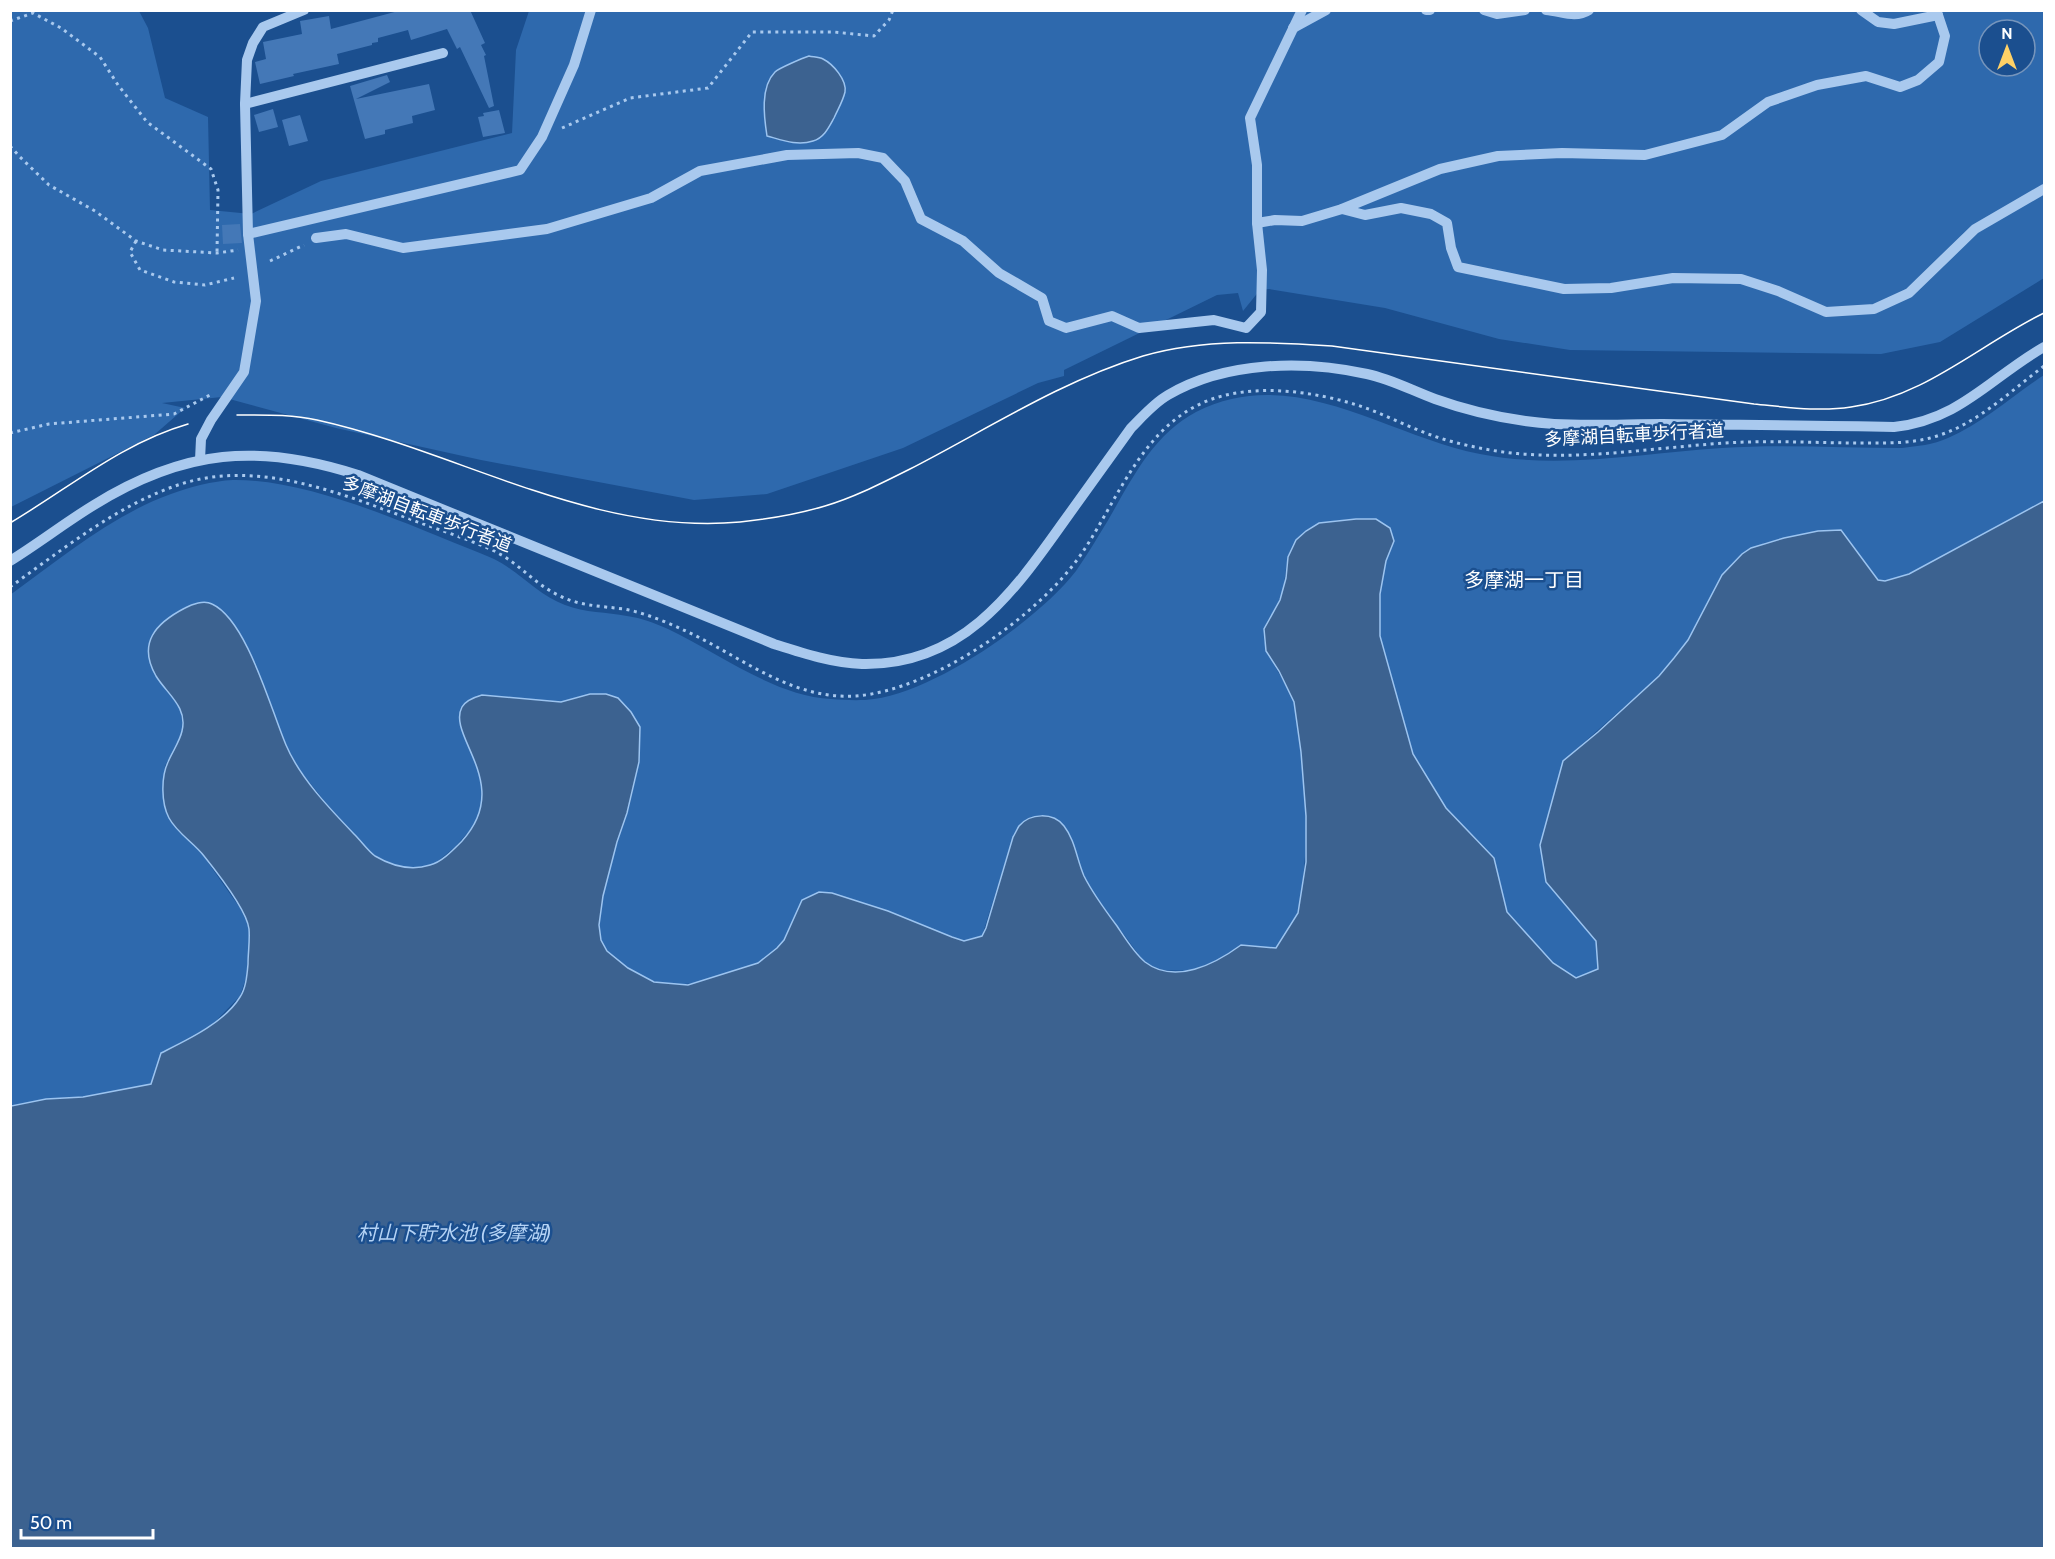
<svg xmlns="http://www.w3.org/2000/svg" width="2055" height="1559" viewBox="0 0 2055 1559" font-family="Cabin,'Noto Sans JP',sans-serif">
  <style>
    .green { fill: #2e69ad; fill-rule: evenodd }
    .water { fill: #3c6290; stroke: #9cc4f0; stroke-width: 1.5 }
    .building { fill: #4478b7 }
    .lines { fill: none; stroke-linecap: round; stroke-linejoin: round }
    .path { stroke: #a9c9ee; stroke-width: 3; stroke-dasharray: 3 4.5; stroke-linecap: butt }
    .minor { stroke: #a9c9ee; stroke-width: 10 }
    .tram { stroke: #fff; stroke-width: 1.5 }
    .labels { text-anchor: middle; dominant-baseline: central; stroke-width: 5; stroke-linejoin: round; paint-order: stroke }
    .street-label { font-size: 18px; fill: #fff; stroke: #1b4f8f }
    .neighbourhood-label { font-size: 20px; fill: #fff; stroke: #1b4f8f }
    .water-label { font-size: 20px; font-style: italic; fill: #b5d3f5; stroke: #1b4f8f }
  </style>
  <rect width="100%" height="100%" fill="#1b4f8f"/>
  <!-- green -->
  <g class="green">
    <path d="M11,11H139L148,28L165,98L208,117L210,210L251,214L321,181L512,133L516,50L529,11H2044V278L1940,342L1881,354L1570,350L1499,339L1385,308L1269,289L1260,290L1243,311L1238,293L1217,295L1064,370V376L1038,383L903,448L767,494L694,500L481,460L336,428L222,397L162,403L185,408L154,435L11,507ZM1989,30H2025V66H1989Z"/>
    <path d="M2044,375V501L1909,574L1885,581L1878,580L1841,530L1818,531L1764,543L1712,595L1688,640L1659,676L1563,761L1559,777L1546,882L1596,941L1598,969L1576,979L1553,963L1507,912L1494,858L1446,808L1413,755L1380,636V594L1386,561L1394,541L1376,519C1343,519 1298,518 1288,557C1285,571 1285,584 1281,598C1277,609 1266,619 1264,630C1261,652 1285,679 1293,700C1297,711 1297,725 1299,736C1306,786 1309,836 1302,886C1301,894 1301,905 1298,913C1294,925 1283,937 1276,948L1241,945L1228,955L1192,971L1159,970L1144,962L1092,891L1084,877L1070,836L1027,819L1019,826L1013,837L982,936L964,941L952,937L888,911L832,893L802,900C795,915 789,936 777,949C755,972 689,990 657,983C647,980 634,972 625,966C615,959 605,951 601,939C591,907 617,847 627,815C632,798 635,779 639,762L590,694L561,702L482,695L477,765L482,783L481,805L477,822L455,847L433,865L412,868L401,867L373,855L326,803L299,769L286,745L265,690L244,642L203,602L187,607L170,617L183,730L165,766L163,785L165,805L169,818L202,854L240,908L249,927V949L246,978L240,996L212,1025L161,1053L151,1084L83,1097L46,1099L11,1106L10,595C60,559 112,515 171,494C190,487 212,481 233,480C299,479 384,514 445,539C461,546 479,552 494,559C520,572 538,595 565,605C585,613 607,612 627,616C642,618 654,623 668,629C719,653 774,696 831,699C845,700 860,701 874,699C937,690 1037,621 1076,571C1084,559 1092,547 1099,535C1127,491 1147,438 1196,412C1293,362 1387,436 1480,454C1560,470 1642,453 1722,448C1782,444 1843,448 1902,448C1917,446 1933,445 1948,438C1983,423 2012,396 2044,375Z"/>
  </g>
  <!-- water -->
  <g class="water">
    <path d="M809,56C813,57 819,57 823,59C833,64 847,80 845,92C843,101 838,109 834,118C829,127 824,138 813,141C797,146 782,140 767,136C764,117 760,87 775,72C779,68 803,58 809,56Z"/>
    <path d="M2044,501V1548H11V1106L46,1099L83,1097L151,1084L161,1053C187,1040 224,1023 240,997C246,988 247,975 248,964C248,953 250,941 249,929C247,911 216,871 204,856C194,843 177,833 169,818C161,803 161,777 168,762C172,752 180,741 182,731C188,707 167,694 156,676C137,643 156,623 185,608C192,604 204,600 212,604C247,620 271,710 286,745C300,778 330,809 355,835C362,842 368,851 375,856C392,866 411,871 430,865C442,862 454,849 462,841C514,784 446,736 462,707C466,700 475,697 482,695L561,702L590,694H606L618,698L631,712L640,727L639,762L627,813L617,842L603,896L599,925L601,940L607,951L628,968L654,982L688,985L758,963L777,948L784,940L802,900L819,892L832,893L888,911L952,937L964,941L982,936L986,928L1013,837C1015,834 1017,829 1019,826C1030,813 1053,812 1064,826C1075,840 1077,860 1084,876C1093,894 1105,910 1117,926C1125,938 1134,953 1145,962C1175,985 1215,964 1241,945L1276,948L1298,913L1306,862V816L1301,752L1294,702L1279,671L1266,651L1264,629L1280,600L1286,578L1288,557L1296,540L1306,531L1319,523L1356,519H1376L1390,528L1394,541L1386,561L1380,594V636L1413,754L1446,808L1494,858L1507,912L1553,963L1576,978L1598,969L1596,941L1546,882L1540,845L1563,761L1598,732L1659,676L1674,658L1688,640L1722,575L1742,554L1751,548L1784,538L1818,531L1841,530L1878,580L1885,581L1909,574Z"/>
  </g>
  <!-- building -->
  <g class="building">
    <path d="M402,10H470L485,43L481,45L486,55L484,56L494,106L489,108L460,47L457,49L447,29L411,40L408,30L378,38V42L372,43V45L337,54L339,64L293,74L294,76L260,84L255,62L266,59L263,42L302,34L300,21L329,16L331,29Z"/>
    <path d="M387,75L390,82L356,99L429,84L435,110L412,116L413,123L385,130V134L365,139L350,86Z"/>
    <path d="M273,109L278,127L259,132L254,115Z"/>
    <path d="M499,110L505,133L483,137L478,117L484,116L483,113Z"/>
    <path d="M300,115L308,141L289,146L282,120Z"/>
    <path d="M240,224L242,243L223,244L222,225Z"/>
  </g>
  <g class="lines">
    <!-- path -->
    <g class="path">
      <path d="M10,21L33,13L61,28L100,57L118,85L147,122L211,169L218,190L217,253"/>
      <path d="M562,128L630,98L708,88L752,32H834L874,36L889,20L893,10"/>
      <path d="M10,146L20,157L49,185L95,211L136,241L163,250L217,253L238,250"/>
      <path d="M136,241L130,252L140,270L174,282L205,285L234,278"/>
      <path d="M270,261L304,245"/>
      <path d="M10,433L49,424L174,414L210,395"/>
      <path d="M10,587C62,550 115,507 175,486C256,457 342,494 418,522C442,531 468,539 492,550C517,561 533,583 558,595C579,606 600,606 624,609C646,613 668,623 688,632C743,658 792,700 856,696C933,690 1039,616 1082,553C1121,495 1146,416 1222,396C1265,385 1315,392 1357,405C1382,413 1406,426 1431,435C1445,440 1460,444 1475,447C1564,467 1657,445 1747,442C1785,441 1824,443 1861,443C1888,443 1915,444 1940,435C1979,422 2012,390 2044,366"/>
    </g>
    <!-- minor -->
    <g class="minor">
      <path d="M1426,10H1430"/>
      <path d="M1484,10L1497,14L1525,10"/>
      <path d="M1546,10C1561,11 1575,19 1589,10"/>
      <path d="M1861,10L1878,22L1894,24L1938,15"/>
      <path d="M1293,28L1326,10"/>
      <path d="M245,104L443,53"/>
      <path d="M1342,209L1365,215L1401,208L1431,214L1447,223L1451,248L1458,267L1564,289L1611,288L1673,278L1741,279L1778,291L1826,312L1874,309L1909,293L1975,229L2044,189"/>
      <path d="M1257,223L1275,220L1302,221L1342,209L1440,169L1498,156L1562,153L1645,155L1722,135L1768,102L1817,85L1866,76L1900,87L1918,80L1939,62L1945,36L1938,15L1933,10"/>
      <path d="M248,234L520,170L542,137L574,65L591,10"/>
      <path d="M316,238L346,234L403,248L547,229L651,198L700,171L787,155L858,153L883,158L905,181L921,219L963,241L999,273L1042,298L1049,321L1066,328L1112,316L1139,328L1214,320L1246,328L1261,312L1262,270L1257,223V165L1250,118L1302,10"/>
      <path d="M200,460L201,439L211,420L244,372L256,301L248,234L245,104L247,60L253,43L263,27L304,10"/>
      <path d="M10,561C39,543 66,522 94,505C184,449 259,443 358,475L774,644C802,653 832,663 862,664C960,666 1011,596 1062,524C1085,492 1108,460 1131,428C1143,416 1154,403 1168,395C1226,361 1304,360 1367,374C1391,379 1413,391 1435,399C1474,413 1513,421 1554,424C1590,426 1627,424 1663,424C1740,425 1817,425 1894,427C1960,420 1991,377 2044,347"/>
    </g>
    <!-- tram -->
    <g class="tram">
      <path d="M237,415C264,415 291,414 317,420C458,451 592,536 740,522C769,519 798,514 825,506C855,497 882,483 910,469C986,430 1061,381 1143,356C1205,338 1269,342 1332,346L1754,404C1786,407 1819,412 1851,407C1925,397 1980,344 2044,313"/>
      <path d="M10,523C69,488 122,443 188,424"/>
    </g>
  </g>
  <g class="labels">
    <!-- street labels -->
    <g class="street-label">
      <text transform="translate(1634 435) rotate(-3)">多摩湖自転車歩行者道</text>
      <text transform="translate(427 514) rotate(21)">多摩湖自転車歩行者道</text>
    </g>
    <!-- neighbourhood labels -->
    <g class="neighbourhood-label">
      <text x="1524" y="580">多摩湖一丁目</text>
    </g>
    <!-- water labels -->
    <g class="water-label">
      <text x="454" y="1233">村山下貯水池 (多摩湖)</text>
    </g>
  </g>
  <!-- border -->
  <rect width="2055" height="1559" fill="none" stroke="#ffffff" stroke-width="24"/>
  <!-- north arrow -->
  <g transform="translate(2007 48)"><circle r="28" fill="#1b4f8f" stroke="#7695bc" stroke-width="1.5"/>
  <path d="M0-4.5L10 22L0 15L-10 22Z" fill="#ffd166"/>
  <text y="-9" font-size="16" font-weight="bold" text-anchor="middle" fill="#ffffff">N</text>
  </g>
  <!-- scale -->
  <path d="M21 1529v9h132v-9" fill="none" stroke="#ffffff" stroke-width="3"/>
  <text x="30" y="1529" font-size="18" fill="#ffffff" stroke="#1b4f8f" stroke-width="4.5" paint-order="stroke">50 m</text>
</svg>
